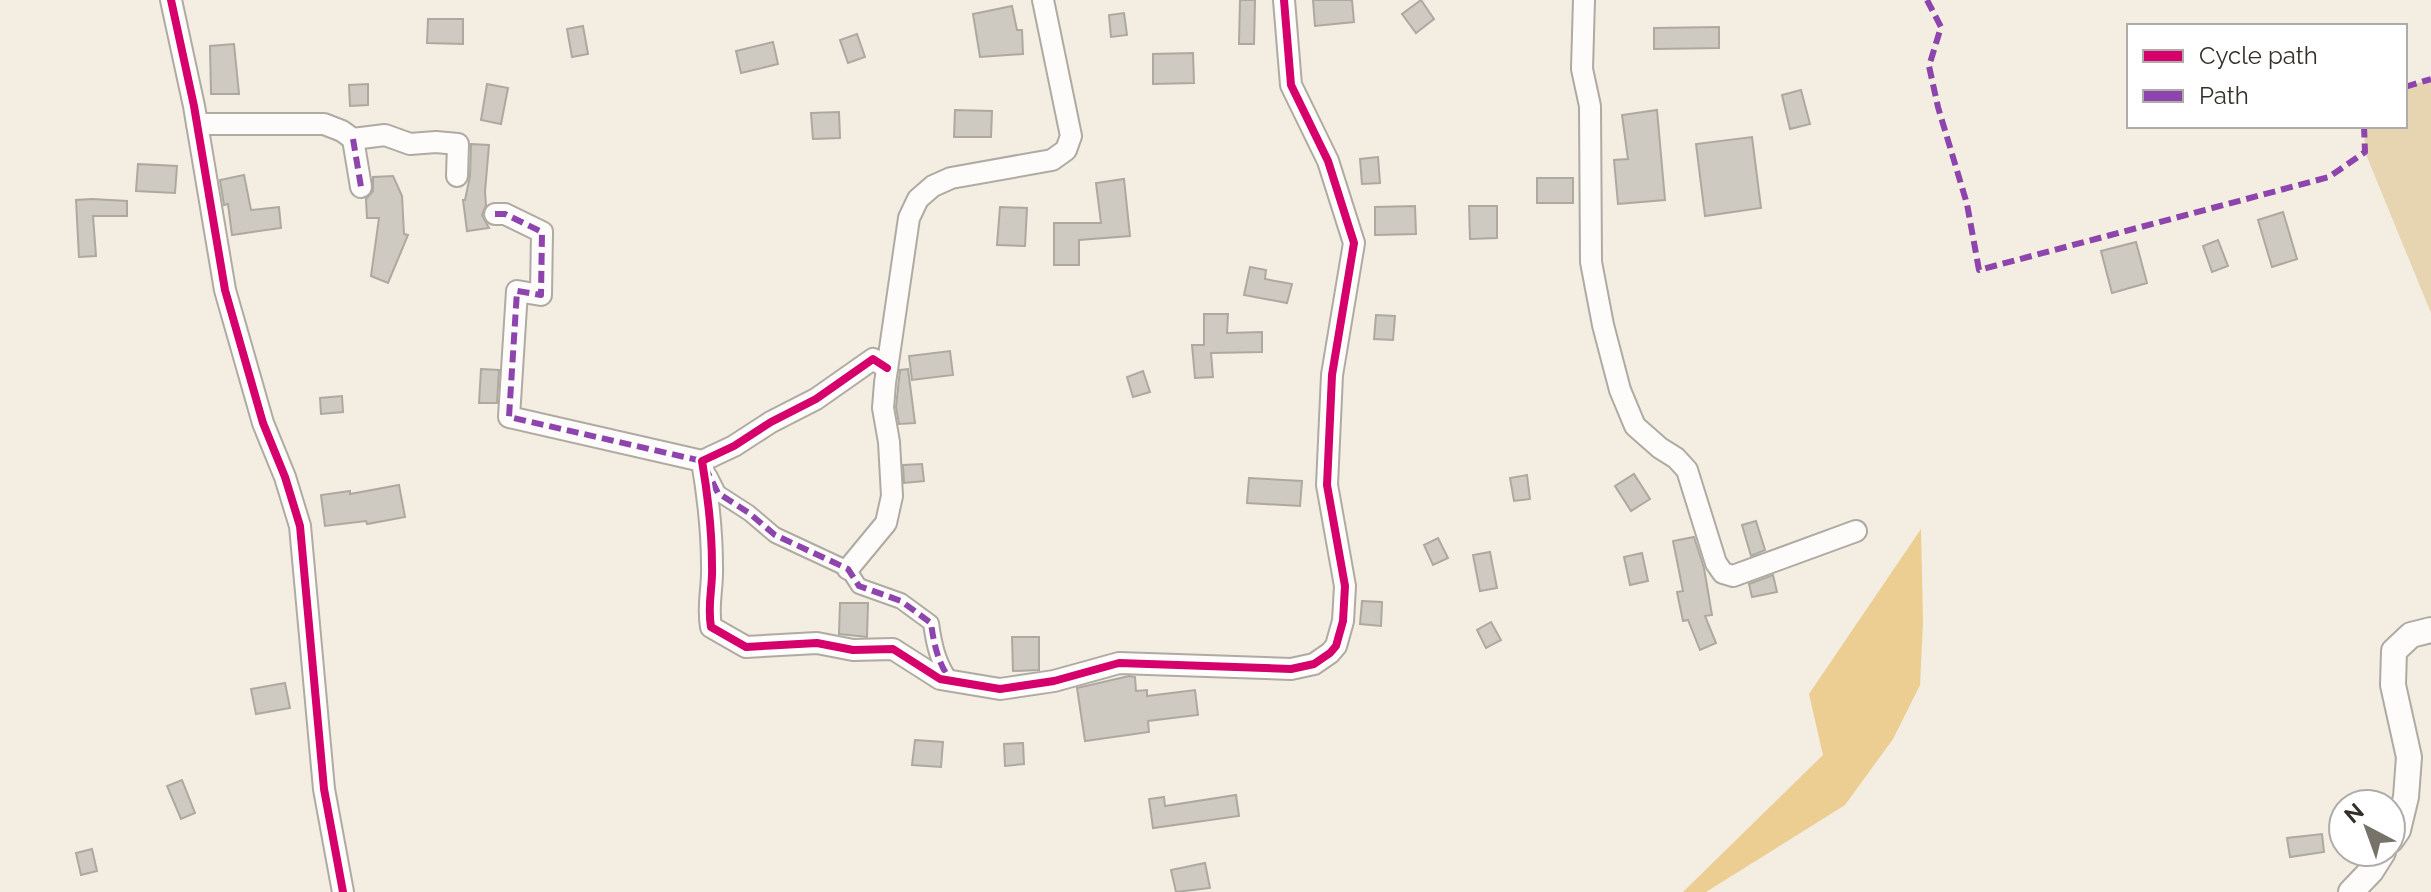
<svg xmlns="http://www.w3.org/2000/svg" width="2431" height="892" viewBox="0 0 2431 892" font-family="Raleway,sans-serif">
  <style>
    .green { fill: #e7d4b0 }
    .forest { fill: #eccd92 }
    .building { fill: #cecac2; stroke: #ada9a1; stroke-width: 2 }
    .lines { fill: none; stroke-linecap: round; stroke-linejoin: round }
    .pedestrian-casing { stroke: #afaaa2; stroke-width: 18 }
    .minor-casing { stroke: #afaaa2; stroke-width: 24 }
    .tertiary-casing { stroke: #afaaa2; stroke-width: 28 }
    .pedestrian { stroke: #fdfcfb; stroke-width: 14 }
    .minor { stroke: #fdfcfb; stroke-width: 20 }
    .tertiary { stroke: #fdfcfb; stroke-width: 24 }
    .quiet { stroke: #8e44ad; stroke-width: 6; stroke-dasharray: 12 6; stroke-linecap: butt }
    .cycleway-casing { stroke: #fff; stroke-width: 13 }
    .cycleway { stroke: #d6006c; stroke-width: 8 }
  </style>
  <rect width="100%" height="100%" fill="#f3ede2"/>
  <!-- green -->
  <path class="green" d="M2431,79V313L2365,152L2364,126H2405V87Z"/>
  <!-- forest -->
  <path class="forest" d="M1921,529L1923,622L1920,685L1893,739L1845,805L1706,892H1683L1823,755L1809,694Z"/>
  <!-- building -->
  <g class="building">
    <path d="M1240,0H1255L1254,44H1239Z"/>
    <path d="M1313,0H1352L1354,22L1315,26Z"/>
    <path d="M1421,0L1434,19L1416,33L1402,14Z"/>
    <path d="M1012,6L1017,30H1022L1023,54L980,57L973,14Z"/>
    <path d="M1124,13L1127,35L1111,37L1109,15Z"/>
    <path d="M428,19H463V44L427,43Z"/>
    <path d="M583,26L588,54L572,57L567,29Z"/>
    <path d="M1719,27V48L1654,49V28Z"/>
    <path d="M857,34L865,57L848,63L840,40Z"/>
    <path d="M773,42L778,64L741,73L736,51Z"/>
    <path d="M234,44L239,94H211L210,46Z"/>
    <path d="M1193,53L1194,83L1153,84V54Z"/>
    <path d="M368,84V105L350,106L349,85Z"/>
    <path d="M487,84L508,88L501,124L481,120Z"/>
    <path d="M1801,90L1810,124L1790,129L1782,95Z"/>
    <path d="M955,110L992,111L991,137H954Z"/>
    <path d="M1657,110L1665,200L1618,204L1614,160L1628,159L1622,115Z"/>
    <path d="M839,112L840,138L813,139L811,113Z"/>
    <path d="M1752,137L1761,208L1705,216L1696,144Z"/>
    <path d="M471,144L489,145L485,192L486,205L482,215L489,228L467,231L463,200H465L470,176Z"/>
    <path d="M1378,157L1380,183L1362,184L1360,159Z"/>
    <path d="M138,164L177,166L175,193L136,191Z"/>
    <path d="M244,175L251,210L279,207L281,228L232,235L228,204L224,205L220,180Z"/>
    <path d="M393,176L402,196L404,234L408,235L388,283L371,276L379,218H367L366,199L373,191V177Z"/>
    <rect x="1537" y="178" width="36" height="25"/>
    <path d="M1124,179L1130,236L1079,240V265H1054V223H1101L1096,183Z"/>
    <path d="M92,199L127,201V216H93L96,256L79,257L76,200Z"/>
    <path d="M1415,206L1416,234L1375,235V207Z"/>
    <path d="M1469,206H1497V238L1470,239Z"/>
    <path d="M1000,207L1027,208L1025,246L997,245Z"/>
    <path d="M2283,212L2297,259L2272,267L2258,220Z"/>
    <path d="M2218,240L2228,266L2212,272L2203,246Z"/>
    <path d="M2136,242L2147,283L2112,293L2101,251Z"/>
    <path d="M1250,267L1266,270L1265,279L1292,284L1287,303L1244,295Z"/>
    <path d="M1204,314H1228L1227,333L1262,332V352L1211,353L1213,377L1195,378L1192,345H1204Z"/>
    <path d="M1376,315L1395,316L1393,340L1374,339Z"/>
    <path d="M950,351L953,375L912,380L909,356Z"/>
    <path d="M481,369L499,370L497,403H479Z"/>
    <path d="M908,369L915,423L899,424L896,407L900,370Z"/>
    <path d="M1143,371L1150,392L1133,397L1127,377Z"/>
    <path d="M342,396L343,412L321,414L320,398Z"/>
    <path d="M922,464L924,481L904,483L903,465Z"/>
    <path d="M1634,474L1650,499L1631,511L1615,486Z"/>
    <path d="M1527,475L1530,499L1514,501L1510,478Z"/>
    <path d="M1249,478L1302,481L1300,506L1247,503Z"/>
    <path d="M399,485L405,517L367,524L366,521L325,526L321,495L350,491V494Z"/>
    <path d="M1756,521L1765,550L1751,556L1742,525Z"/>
    <path d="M1694,537L1704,568L1712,615L1705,616L1716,643L1700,650L1688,620L1683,621L1677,592L1683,591L1673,541Z"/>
    <path d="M1438,538L1448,558L1433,565L1424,545Z"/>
    <path d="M1490,552L1497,588L1480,591L1473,555Z"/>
    <path d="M1642,553L1648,581L1630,585L1624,557Z"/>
    <path d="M1773,575L1777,592L1752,597L1749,584Z"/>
    <path d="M1362,601L1382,602L1381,626L1360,624Z"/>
    <path d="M840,603H868L867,637L839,634Z"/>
    <path d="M1491,622L1501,640L1486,648L1477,630Z"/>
    <path d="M1012,637H1039V670L1013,671Z"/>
    <path d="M1129,676L1135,677L1136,691L1147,690V696L1195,690L1198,715L1148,721L1149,732L1085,741L1077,688Z"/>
    <path d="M285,683L290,708L256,714L251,689Z"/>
    <path d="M915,740L943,742L941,767L912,765Z"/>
    <path d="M1023,743L1024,764L1005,766L1004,744Z"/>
    <path d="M182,780L195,813L181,819L167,786Z"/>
    <path d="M1236,795L1239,816L1153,828L1149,799L1164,797L1165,806Z"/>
    <path d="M2322,834L2324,852L2290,857L2287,838Z"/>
    <path d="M92,849L97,871L81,875L76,853Z"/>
    <path d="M1205,863L1210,888L1176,892L1171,870Z"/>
  </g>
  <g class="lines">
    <defs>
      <path id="pedestrian" d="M709,475L718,493L749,513L775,535L848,569L859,586L901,601L931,623C934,645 938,663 951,681"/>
      <g id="minor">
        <path d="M171,0L194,106L225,290L263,423L285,477L300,526L324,789L343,892"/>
        <path d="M1584,0L1582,69L1590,106L1591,262L1603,325L1620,390L1635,426L1660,448L1676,458L1687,470L1716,563L1723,573L1733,576L1856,531"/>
        <path d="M197,124H324L342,131L353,139L385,135L410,144L436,142L458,144L457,176"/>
        <path d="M353,139L361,187"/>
        <path d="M495,214H505L542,232L541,295L517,291L509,417L702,461"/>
        <path d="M887,368L873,359L816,399L771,422L734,446L702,461C708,496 712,530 712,566C713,588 707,604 711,627L746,647L817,643L853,650L893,649L940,679L1000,689L1054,681L1119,663L1291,669L1314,664L1330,653L1336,646L1343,621L1345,586L1327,485L1332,375L1354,243L1328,161L1291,85L1284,0"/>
        <path d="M848,569L886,523L892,496L889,442L883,408L885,383L909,218L918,199L933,186L951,178L1052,160L1066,150L1071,136L1043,0"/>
      </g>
      <g id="tertiary">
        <path d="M2391,840L2398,830L2406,797L2409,757L2393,685L2394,651L2411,635L2431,630"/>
        <path d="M2351,892L2371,871L2383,852"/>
      </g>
    </defs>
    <!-- pedestrian casing -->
    <use href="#pedestrian" class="pedestrian-casing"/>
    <!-- minor casing -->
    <use href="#minor" class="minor-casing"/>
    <!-- tertiary casing -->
    <use href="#tertiary" class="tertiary-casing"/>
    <!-- pedestrian -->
    <use href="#pedestrian" class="pedestrian"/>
    <!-- minor -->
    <use href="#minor" class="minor"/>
    <!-- tertiary -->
    <use href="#tertiary" class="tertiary"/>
    <!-- quiet -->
    <g class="quiet">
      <path d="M1927,0L1941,27L1929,66L1938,107L1967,204L1979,270L2329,177L2365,152L2364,126"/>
      <path d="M2405,87L2431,79"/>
      <path d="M353,139L361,187"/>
      <path d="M495,214H505L542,232L541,295L517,291L509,417L702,461L718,493L749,513L775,535L848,569L859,586L901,601L931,623C934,645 938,663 951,681"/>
    </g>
    <defs>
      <g id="cycleway">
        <path d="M171,0L194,106L225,290L263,423L285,477L300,526L324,789L343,892"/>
        <path d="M887,368L873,359L816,399L771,422L734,446L702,461C708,496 712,530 712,566C713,588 707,604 711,627L746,647L817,643L853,650L893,649L940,679L1000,689L1054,681L1119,663L1291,669L1314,664L1330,653L1336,646L1343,621L1345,586L1327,485L1332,375L1354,243L1328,161L1291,85L1284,0"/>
      </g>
    </defs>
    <!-- cycleway casing -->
    <use href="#cycleway" class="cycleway-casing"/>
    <!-- cycleway -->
    <use href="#cycleway" class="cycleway"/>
  </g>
  <!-- legend -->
  <rect x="2127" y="24" width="280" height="104" fill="#ffffff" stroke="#aeaca9" stroke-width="2"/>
  <rect x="2143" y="50" width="40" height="12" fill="#d6006c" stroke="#aeaca9" stroke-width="2"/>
  <text x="2199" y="64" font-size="24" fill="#343029">Cycle path</text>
  <rect x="2143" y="90" width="40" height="12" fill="#8e44ad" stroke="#aeaca9" stroke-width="2"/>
  <text x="2199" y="104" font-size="24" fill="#343029">Path</text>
  <!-- north arrow -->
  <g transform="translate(2367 828) rotate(319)"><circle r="38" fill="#ffffff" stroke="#aeaca9" stroke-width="2"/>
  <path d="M0-6L14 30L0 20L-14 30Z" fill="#77726a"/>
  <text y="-12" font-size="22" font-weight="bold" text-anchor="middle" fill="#343029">N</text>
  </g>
</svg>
